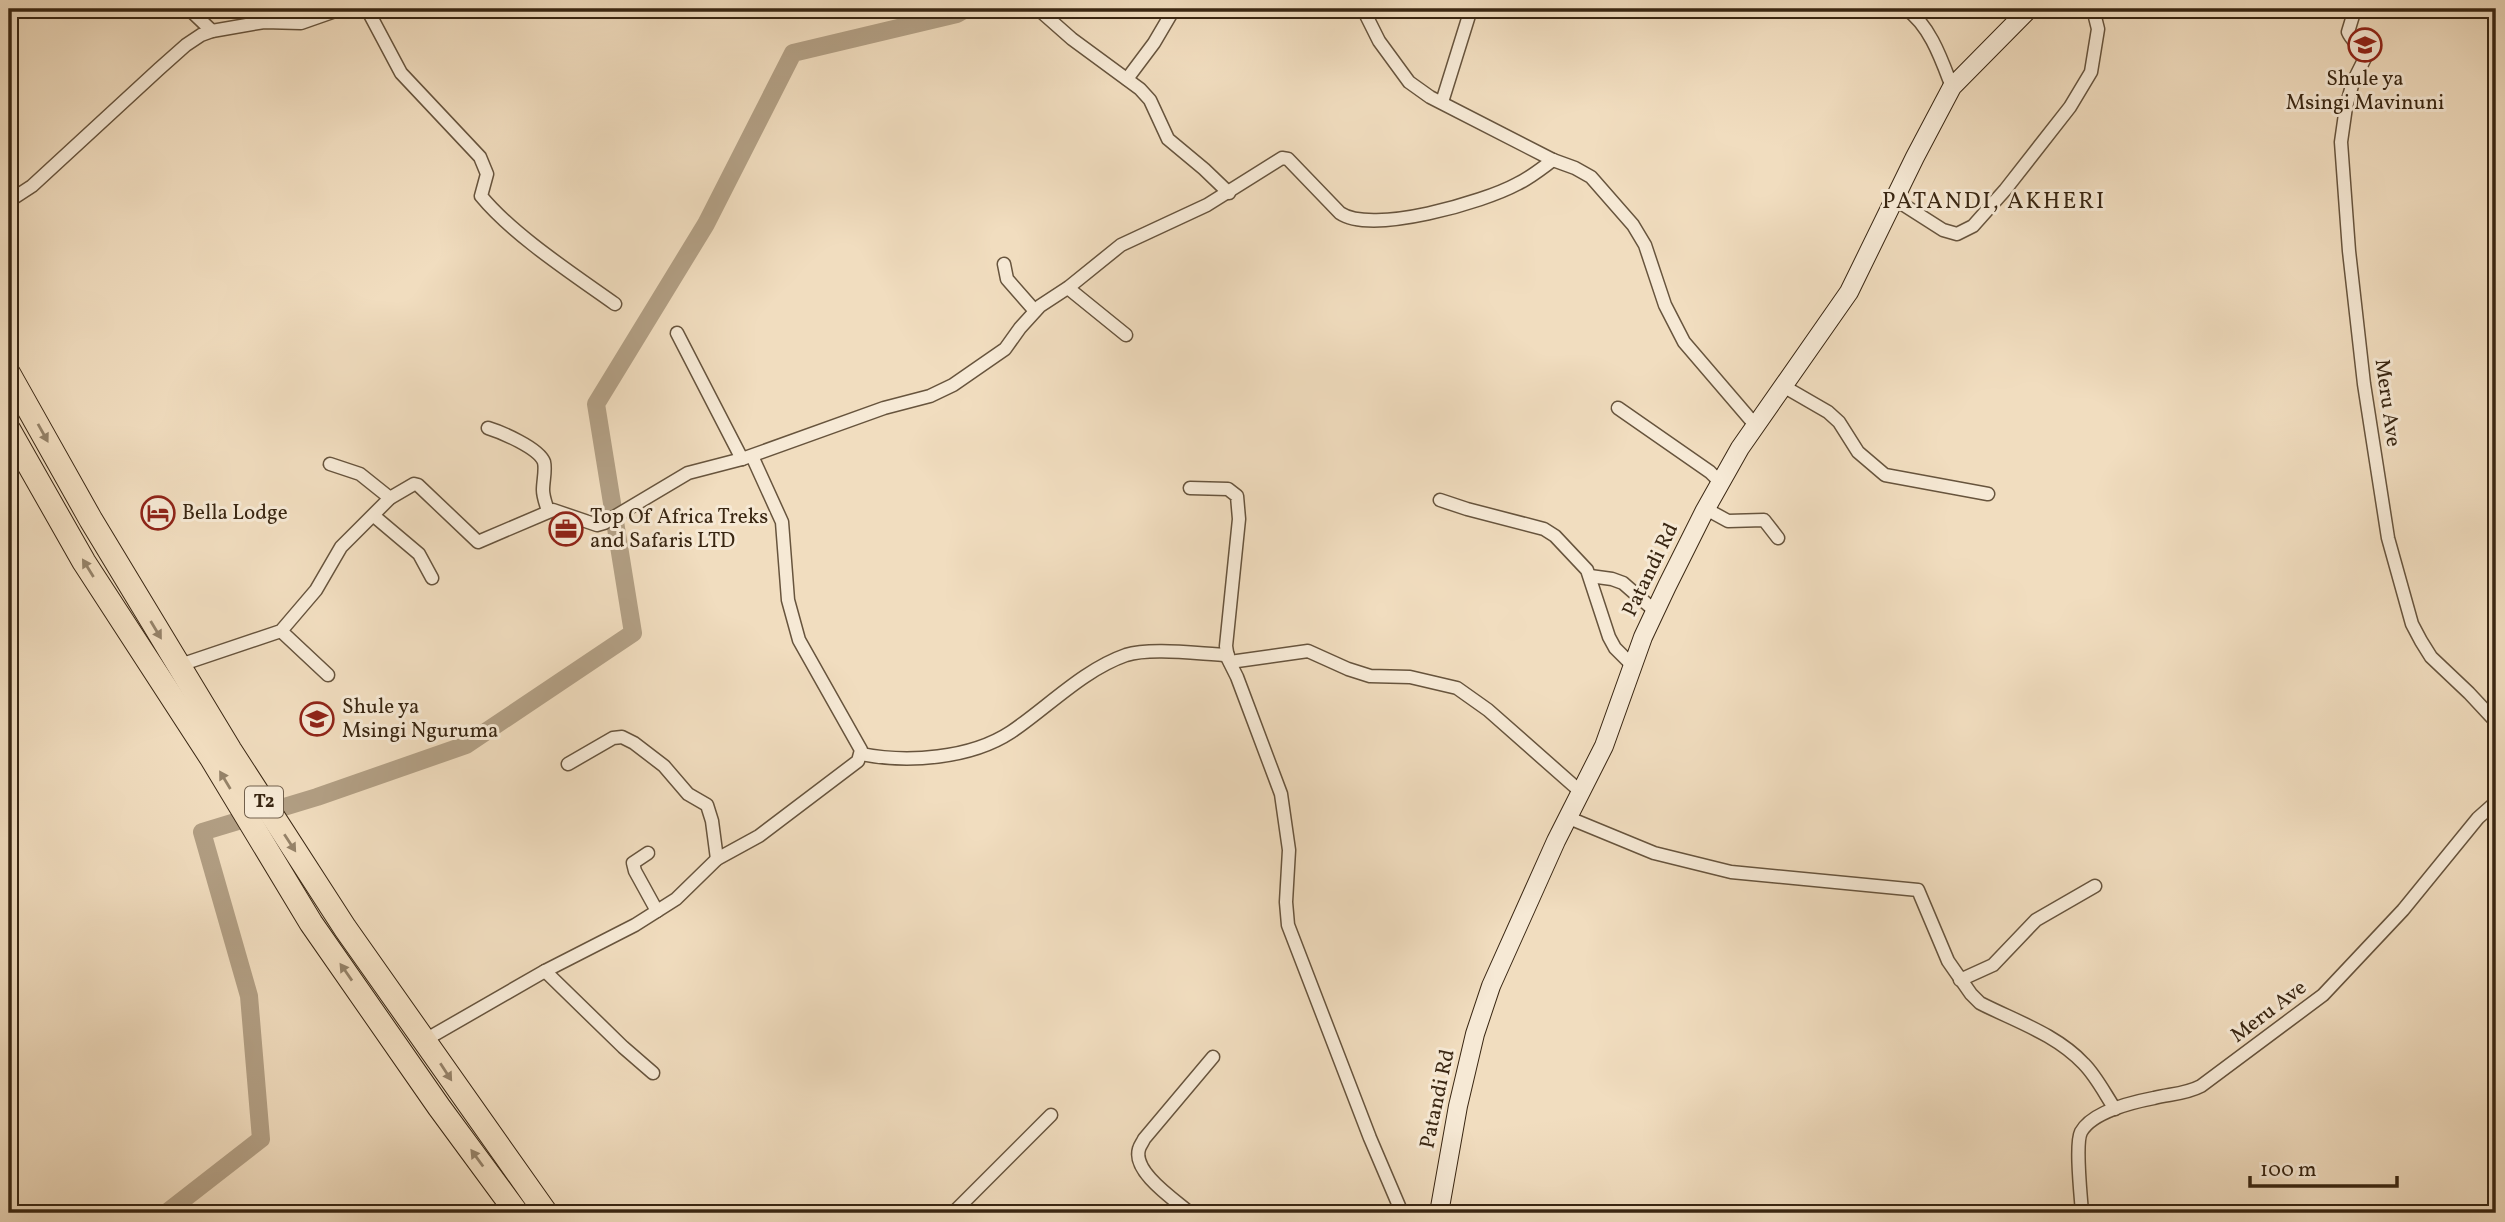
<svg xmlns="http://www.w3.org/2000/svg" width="2505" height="1222" viewBox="0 0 2505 1222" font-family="Vollkorn,serif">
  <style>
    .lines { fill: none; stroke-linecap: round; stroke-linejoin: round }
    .river { stroke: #b29f84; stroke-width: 18 }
    .street-casing { stroke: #67543d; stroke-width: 15 }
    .secondary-casing { stroke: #392612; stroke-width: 20 }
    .highway-casing { stroke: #392612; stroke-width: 25 }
    .street { stroke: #f6e9d5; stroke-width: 12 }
    .secondary { stroke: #f6e9d5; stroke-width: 18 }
    .highway { stroke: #f1ddbf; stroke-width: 23 }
    .oneway { fill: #958268 }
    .labels { text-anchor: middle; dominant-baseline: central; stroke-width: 6; stroke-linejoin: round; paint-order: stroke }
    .shield { fill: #f6e9d5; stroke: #72604c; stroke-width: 2 }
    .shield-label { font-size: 19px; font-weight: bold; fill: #392612 }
    .poi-label { font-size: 21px; fill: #392612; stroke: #f6e9d5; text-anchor: start }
    .street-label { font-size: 21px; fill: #392612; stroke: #f6e9d5 }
    .neighbourhood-label { font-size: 23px; letter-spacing: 2px; fill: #392612; stroke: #f6e9d5 }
  </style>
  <rect width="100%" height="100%" fill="#f1ddbf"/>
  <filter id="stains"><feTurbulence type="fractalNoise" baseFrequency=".00286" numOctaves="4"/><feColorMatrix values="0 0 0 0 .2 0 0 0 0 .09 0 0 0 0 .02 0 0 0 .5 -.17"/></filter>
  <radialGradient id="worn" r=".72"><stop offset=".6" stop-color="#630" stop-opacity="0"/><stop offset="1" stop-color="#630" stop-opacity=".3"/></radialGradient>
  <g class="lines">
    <!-- river -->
    <path class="river" d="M166,1213L261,1139L249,996L202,832L317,797L466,745L633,633L596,404L706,224L793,53L957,14L966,9"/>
    <defs>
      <g id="street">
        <path d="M189,9L212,31"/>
        <path d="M367,9L401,73L480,157L487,174L481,196C513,235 573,274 615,304"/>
        <path d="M1038,9L1072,39L1140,89L1150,100L1168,139L1204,169L1229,193"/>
        <path d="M1363,9L1379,41L1409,82L1430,97L1553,160L1575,168L1591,177L1633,225L1645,245L1665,305L1684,342L1756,426"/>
        <path d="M1906,9C1930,25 1942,61 1952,87"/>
        <path d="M2355,9L2348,32C2352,42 2363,47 2365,58L2353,82L2346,107L2341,142L2349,251L2364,384L2388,538L2412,624L2421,641L2431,657L2469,693L2496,722"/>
        <path d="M1127,79L1154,43L1174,9"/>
        <path d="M1442,102L1471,9"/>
        <path d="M1896,200L1943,230L1957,234L1973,226L2005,190L2070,107L2091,72L2098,29L2093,9"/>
        <path d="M9,201L32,186L159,69L186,45L201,35L212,31L264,22L301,23L341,9"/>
        <path d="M1004,264L1007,279L1035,311"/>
        <path d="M1068,288L1126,335"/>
        <path d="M677,333L742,459"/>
        <path d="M1783,386L1828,412L1839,422L1858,452L1885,475L1988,494"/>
        <path d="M1618,408L1710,472L1721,483"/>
        <path d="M488,428C501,432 539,448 544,462C546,470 543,481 543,490C543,497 546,504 548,511"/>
        <path d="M330,464L360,474L390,498"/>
        <path d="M1190,488L1228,489L1237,496L1239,519L1226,646L1228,659L1237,677L1281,794L1289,850L1286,902L1288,925L1370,1138L1402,1213"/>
        <path d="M1440,500L1467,509L1544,529L1555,536L1587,570L1609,637L1615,648L1633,666"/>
        <path d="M1706,509L1728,521L1764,520L1778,538"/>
        <path d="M374,516L419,554L432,578"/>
        <path d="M1590,576L1612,579L1623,583L1655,611"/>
        <path d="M281,631L328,675"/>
        <path d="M1230,662L1308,651L1348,669L1370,676L1410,677L1457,688L1488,710L1582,793"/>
        <path d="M177,666L281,631L316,590L341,547L390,498L414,484L418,485L478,542L553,510L597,525L604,523L688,473L742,459L884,408L930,396L953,385L1005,349L1020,328L1040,306L1069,287L1121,245L1207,205L1282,158L1288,159L1340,213C1372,235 1484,202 1517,184C1530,178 1542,168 1553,160"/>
        <path d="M861,754C907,763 970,759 1011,732C1048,707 1083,670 1126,655C1151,647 1200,654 1228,655"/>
        <path d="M568,764L613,738L622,737L634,743L664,766L688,794L707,805L712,821L717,859"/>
        <path d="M1569,818L1654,853L1731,872L1918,890L1948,961L1971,994L1980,1003C2015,1021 2056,1034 2084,1064C2096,1076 2105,1094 2115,1109"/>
        <path d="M648,853L633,863L635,871L657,911"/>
        <path d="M545,971L623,1047L653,1073"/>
        <path d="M1960,980L1993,965L2036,920L2095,886"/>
        <path d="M425,1040L545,971L635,925L676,899L717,859L759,836L858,761L861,750L799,640L788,600L782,522L752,456"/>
        <path d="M953,1213L1051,1115"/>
        <path d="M1190,1213C1175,1200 1132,1172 1139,1149C1140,1145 1143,1142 1144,1139L1213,1057"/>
        <path d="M2082,1213C2081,1197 2075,1144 2081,1132C2092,1112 2133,1102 2154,1098C2170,1094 2186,1094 2201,1086L2323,995L2403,910L2478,818L2496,802"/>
      </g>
      <path id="secondary" d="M1439,1213L1458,1106L1475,1034L1491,986L1556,841L1604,746L1643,637L1667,586L1704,512L1740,448L1849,292L1915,157L1952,87L2029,9"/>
      <g id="highway">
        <path d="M9,374L91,520L230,750L345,928L546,1213"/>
        <path d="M9,430L84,562L212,759L311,923L439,1107L517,1213"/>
      </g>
    </defs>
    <!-- street casing -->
    <use href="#street" class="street-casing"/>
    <!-- secondary casing -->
    <use href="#secondary" class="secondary-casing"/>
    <!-- highway casing -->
    <use href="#highway" class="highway-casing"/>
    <!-- street -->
    <use href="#street" class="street"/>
    <!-- secondary -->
    <use href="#secondary" class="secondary"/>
    <!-- highway -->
    <use href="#highway" class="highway"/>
  </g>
  <!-- one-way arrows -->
  <defs><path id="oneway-solid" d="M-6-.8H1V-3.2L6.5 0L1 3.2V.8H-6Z" transform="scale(1.75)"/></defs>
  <g class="oneway">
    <use href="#oneway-solid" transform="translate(43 433) rotate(61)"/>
    <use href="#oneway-solid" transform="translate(88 568) rotate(-122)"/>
    <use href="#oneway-solid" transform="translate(156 630) rotate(59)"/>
    <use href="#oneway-solid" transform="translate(225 780) rotate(-121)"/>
    <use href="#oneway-solid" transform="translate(290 843) rotate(57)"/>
    <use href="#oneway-solid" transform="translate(346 972) rotate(-125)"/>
    <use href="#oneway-solid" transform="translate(446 1072) rotate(57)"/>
    <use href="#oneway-solid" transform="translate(477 1158) rotate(-126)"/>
  </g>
  <!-- icons -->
  <defs>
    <symbol id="school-ring" viewBox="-11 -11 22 22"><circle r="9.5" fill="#f6e9d5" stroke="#8f2418" stroke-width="1.5"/><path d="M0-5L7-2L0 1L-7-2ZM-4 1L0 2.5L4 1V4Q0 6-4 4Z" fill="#8f2418"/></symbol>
    <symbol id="hotel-ring" viewBox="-11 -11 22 22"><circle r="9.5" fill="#f6e9d5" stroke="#8f2418" stroke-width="1.5"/><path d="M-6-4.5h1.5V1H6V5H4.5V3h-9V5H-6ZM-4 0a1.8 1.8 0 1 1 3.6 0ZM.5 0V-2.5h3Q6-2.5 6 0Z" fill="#8f2418"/></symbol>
    <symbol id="office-ring" viewBox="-11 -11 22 22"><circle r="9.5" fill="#f6e9d5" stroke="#8f2418" stroke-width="1.5"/><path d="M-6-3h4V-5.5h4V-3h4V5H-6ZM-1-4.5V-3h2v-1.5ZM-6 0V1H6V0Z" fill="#8f2418"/></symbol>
  </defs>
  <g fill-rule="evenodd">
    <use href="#school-ring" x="2346" y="26" width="38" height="38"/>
    <use href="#hotel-ring" x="139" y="494" width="38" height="38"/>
    <use href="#office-ring" x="547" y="510" width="38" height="38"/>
    <use href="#school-ring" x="298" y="700" width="38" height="38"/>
  </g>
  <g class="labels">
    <!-- shield labels -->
    <rect class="shield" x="245" y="786.5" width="38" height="31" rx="5"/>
    <g class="shield-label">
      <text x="264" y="802">T2</text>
    </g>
    <!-- poi labels -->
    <g class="poi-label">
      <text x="2365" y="79" text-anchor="middle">Shule ya<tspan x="2365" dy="24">Msingi Mavinuni</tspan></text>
      <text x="182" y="513">Bella Lodge</text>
      <text x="590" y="517">Top Of Africa Treks<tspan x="590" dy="24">and Safaris LTD</tspan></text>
      <text x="342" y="707">Shule ya<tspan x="342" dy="24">Msingi Nguruma</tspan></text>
    </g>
    <!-- street labels -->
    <g class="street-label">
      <text transform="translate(2387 403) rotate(82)">Meru Ave</text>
      <text transform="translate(1651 570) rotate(-64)">Patandi Rd</text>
      <text transform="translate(2269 1012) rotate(-37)">Meru Ave</text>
      <text transform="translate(1438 1099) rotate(-78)">Patandi Rd</text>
    </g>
    <!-- neighbourhood labels -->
    <g class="neighbourhood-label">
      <text x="1994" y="202">PATANDI, AKHERI</text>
    </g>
  </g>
  <!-- margin -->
  <rect width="2505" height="1222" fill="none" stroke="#f1ddbf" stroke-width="35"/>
  <rect x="10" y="10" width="2484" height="1201" fill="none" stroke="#392612" stroke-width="3.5"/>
  <rect x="18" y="18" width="2470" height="1187" fill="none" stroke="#392612" stroke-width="2"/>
  <!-- scale -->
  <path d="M2250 1176v10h147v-10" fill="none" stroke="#392612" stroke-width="3.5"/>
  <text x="2260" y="1176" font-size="21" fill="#392612" stroke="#f6e9d5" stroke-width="5" paint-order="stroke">100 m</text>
  <rect width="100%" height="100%" filter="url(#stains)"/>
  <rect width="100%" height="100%" fill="url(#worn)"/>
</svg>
